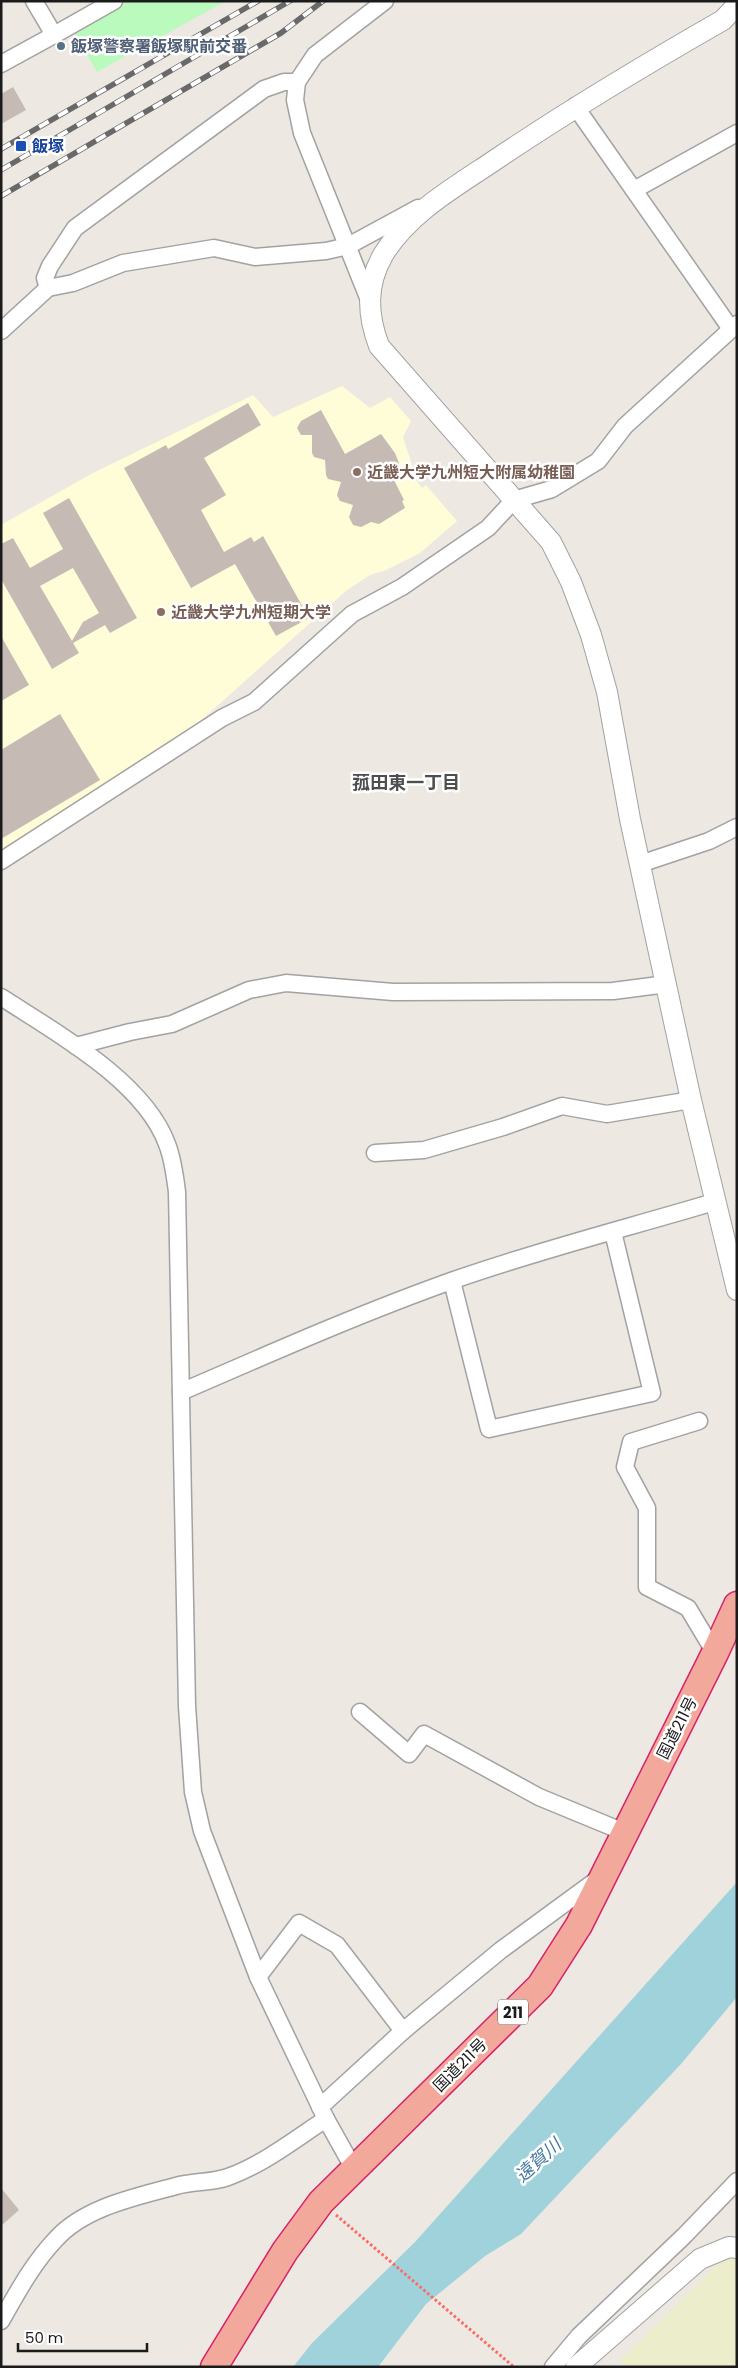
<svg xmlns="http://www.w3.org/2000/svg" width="738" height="2368" viewBox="0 0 738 2368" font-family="Poppins,'Noto Sans JP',sans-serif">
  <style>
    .education { fill: #fffdd8 }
    .farmland { fill: #ecedcb }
    .park { fill: #bbfabd }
    .water { fill: #a0d2dc }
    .building { fill: #c5bab4; fill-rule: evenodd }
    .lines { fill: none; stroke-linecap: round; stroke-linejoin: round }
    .minor-casing { stroke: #a2a2a2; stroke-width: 19 }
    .tertiary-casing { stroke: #a2a2a2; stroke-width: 22 }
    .trunk-casing { stroke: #d8216a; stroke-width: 29 }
    .path { stroke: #fb6b64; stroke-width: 3; stroke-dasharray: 2.5 2.5; stroke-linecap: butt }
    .minor { stroke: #fff; stroke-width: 16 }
    .tertiary { stroke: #fff; stroke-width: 20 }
    .trunk { stroke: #f2a89a; stroke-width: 26 }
    .rail-casing { stroke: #696969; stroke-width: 5.5 }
    .rail { stroke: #fff; stroke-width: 4; stroke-dasharray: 11; stroke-linecap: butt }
    .service-dot { fill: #5c6f8a; stroke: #fff; stroke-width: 2 }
    .transit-dot { fill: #1a4fb4; stroke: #fff; stroke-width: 2 }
    .education-dot { fill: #8d6e63; stroke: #fff; stroke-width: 2 }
    .labels { text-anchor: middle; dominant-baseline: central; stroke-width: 5; stroke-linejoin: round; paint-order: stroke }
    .shield { fill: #fff; stroke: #5f5f5f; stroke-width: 1 }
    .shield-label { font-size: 15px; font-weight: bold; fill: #1b1b1b }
    .service-label { font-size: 16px; font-weight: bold; fill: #4e5e75; stroke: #fff; text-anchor: start }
    .transit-label { font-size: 16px; font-weight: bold; fill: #164399; stroke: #fff; text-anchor: start }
    .education-label { font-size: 16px; font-weight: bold; fill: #785e54; stroke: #fff; text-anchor: start }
    .street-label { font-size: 16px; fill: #1b1b1b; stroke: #fff }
    .neighbourhood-label { font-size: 18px; font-weight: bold; fill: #4e4e4e; stroke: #fff }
    .water-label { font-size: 18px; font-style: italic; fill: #457aa3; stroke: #fff }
  </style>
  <rect width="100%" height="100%" fill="#ede8e1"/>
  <!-- education -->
  <path class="education" d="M342,386L370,408L390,397L411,421L403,437L413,468L409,471L422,488L426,485L457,521L420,553L386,570L370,575L347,590L188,732L1,849V525L91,474L253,395L273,417Z"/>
  <!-- farmland -->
  <path class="farmland" d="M733,2255H737V2367H628L620,2361L722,2260Z"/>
  <!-- park -->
  <path class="park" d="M128,1H226L97,72L74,32Z"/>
  <!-- water -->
  <path class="water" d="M737,1882V1997L681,2064L521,2234L485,2256L426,2304L378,2367H293L312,2343L415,2242Z"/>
  <!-- building -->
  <g class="building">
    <path d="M13,87L26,110L1,124V94Z"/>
    <path d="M248,403L261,425L204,458L226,495L201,510L224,552L251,537L254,542L263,536L309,618L276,636L235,564L191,588L124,468L166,445L168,449Z"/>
    <path d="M321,410L345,454L381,434L395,453L402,471L392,476L404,500L402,501L405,508L379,524L371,522L361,527L353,525L349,517L353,505L340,501L337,495L341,482L328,479L326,475L325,460L314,457L312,453V435H301L297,428L301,421Z"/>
    <path d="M69,498L137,618L110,633L105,625L73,643L79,653L52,669L1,579V544L13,538L30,568L63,549L43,513ZM73,568L99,613L83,622L72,641L40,586Z"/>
    <path d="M1,636L29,685L1,701Z"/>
    <path d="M60,714L100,780L1,839V750Z"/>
    <path d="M1,2188L19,2210L1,2226Z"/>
  </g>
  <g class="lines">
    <defs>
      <g id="minor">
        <path d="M54,35L114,1"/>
        <path d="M1,64L54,35L34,1"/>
        <path d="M575,106L731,329"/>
        <path d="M634,190L737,133"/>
        <path d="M48,288L45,278L50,266L75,228L264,89L284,82H297"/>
        <path d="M369,300L302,133L295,100L297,82L315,55L385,1"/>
        <path d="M1,331L48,288L73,283L123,263L214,248L255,257L326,251L348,246L418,208"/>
        <path d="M1,861L222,718L254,702L352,614L402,587L488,528L514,500L552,489L598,461L625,426L737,324"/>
        <path d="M640,864L709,841L737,827"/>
        <path d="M1,997C55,1032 144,1081 167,1144C173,1159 175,1176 177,1192L187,1706L193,1792L202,1831L258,1977L326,2119L354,2169"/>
        <path d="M76,1046L130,1032L172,1024L249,990L286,983L393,992L613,991L667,984"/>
        <path d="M375,1153L424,1150L503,1127L562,1106L607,1114L691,1100"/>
        <path d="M452,1281L489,1429L652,1393L613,1232"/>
        <path d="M181,1392C271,1353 361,1313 454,1280C539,1250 627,1228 714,1202"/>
        <path d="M699,1421L631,1442L625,1467L647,1508V1587L688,1608L715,1653"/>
        <path d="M360,1712L409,1754L424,1734L539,1797L624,1832"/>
        <path d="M258,1977L299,1923L337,1945L403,2031L501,1950L598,1879"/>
        <path d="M320,2107L403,2031"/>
        <path d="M1,2321C17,2293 33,2263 56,2239C85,2207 136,2197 176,2186C193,2181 212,2183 228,2177C264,2164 295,2139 326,2119"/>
        <path d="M553,2367L579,2336L684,2236L737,2181"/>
      </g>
      <g id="tertiary">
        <path d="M737,5L723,20C646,64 571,109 498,158C457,186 409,212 383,255C366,285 367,314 379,346L551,542L571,582L591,635L607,692L630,819L691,1100L737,1290"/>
        <path d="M576,2367L700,2259L729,2247L737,2248"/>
      </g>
      <path id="trunk" d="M214,2367L285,2251L321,2202L540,1986L579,1925L715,1653L737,1605"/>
    </defs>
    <!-- minor casing -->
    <use href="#minor" class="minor-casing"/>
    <!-- tertiary casing -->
    <use href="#tertiary" class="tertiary-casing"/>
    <!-- trunk casing -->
    <use href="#trunk" class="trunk-casing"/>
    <!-- path -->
    <path class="path" d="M336,2215L514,2367"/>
    <!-- minor -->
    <use href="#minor" class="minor"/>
    <!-- tertiary -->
    <use href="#tertiary" class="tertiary"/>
    <!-- trunk -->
    <use href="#trunk" class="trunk"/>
    <defs>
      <g id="rail">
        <path d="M1,149L258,1"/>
        <path d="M1,170L290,1"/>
        <path d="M1,196L281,33L323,1"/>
      </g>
    </defs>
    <!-- rail casing -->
    <use href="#rail" class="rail-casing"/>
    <!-- rail -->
    <use href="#rail" class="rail"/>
  </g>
  <!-- markers -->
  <circle class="service-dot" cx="61" cy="46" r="5"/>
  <rect class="transit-dot" x="15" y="140" width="12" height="12" rx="2.5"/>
  <g class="education-dot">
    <circle cx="357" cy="472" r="5"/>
    <circle cx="161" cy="612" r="5"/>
  </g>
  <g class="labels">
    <!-- shield labels -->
    <rect class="shield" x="498" y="1999.5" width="30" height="25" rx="4"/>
    <g class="shield-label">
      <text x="513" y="2012">211</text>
    </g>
    <!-- service labels -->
    <g class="service-label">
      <text x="71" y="46">飯塚警察署飯塚駅前交番</text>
    </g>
    <!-- transit labels -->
    <g class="transit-label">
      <text x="32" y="146">飯塚</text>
    </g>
    <!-- education labels -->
    <g class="education-label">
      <text x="367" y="472">近畿大学九州短大附属幼稚園</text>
      <text x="171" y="612">近畿大学九州短期大学</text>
    </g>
    <!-- street labels -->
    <g class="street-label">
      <text transform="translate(677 1728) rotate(-63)">国道211号</text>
      <text transform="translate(460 2065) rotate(-45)">国道211号</text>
    </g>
    <!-- neighbourhood labels -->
    <g class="neighbourhood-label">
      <text x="406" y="782">菰田東一丁目</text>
    </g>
    <!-- water labels -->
    <g class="water-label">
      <text transform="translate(538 2160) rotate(-42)">遠賀川</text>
    </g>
  </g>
  <!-- border -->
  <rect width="738" height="2368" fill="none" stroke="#1b1b1b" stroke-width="5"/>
  <!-- scale -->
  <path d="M18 2343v8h129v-8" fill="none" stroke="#1b1b1b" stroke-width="2.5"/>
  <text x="25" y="2343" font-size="15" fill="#1b1b1b" stroke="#ffffff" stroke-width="4" paint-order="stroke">50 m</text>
</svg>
